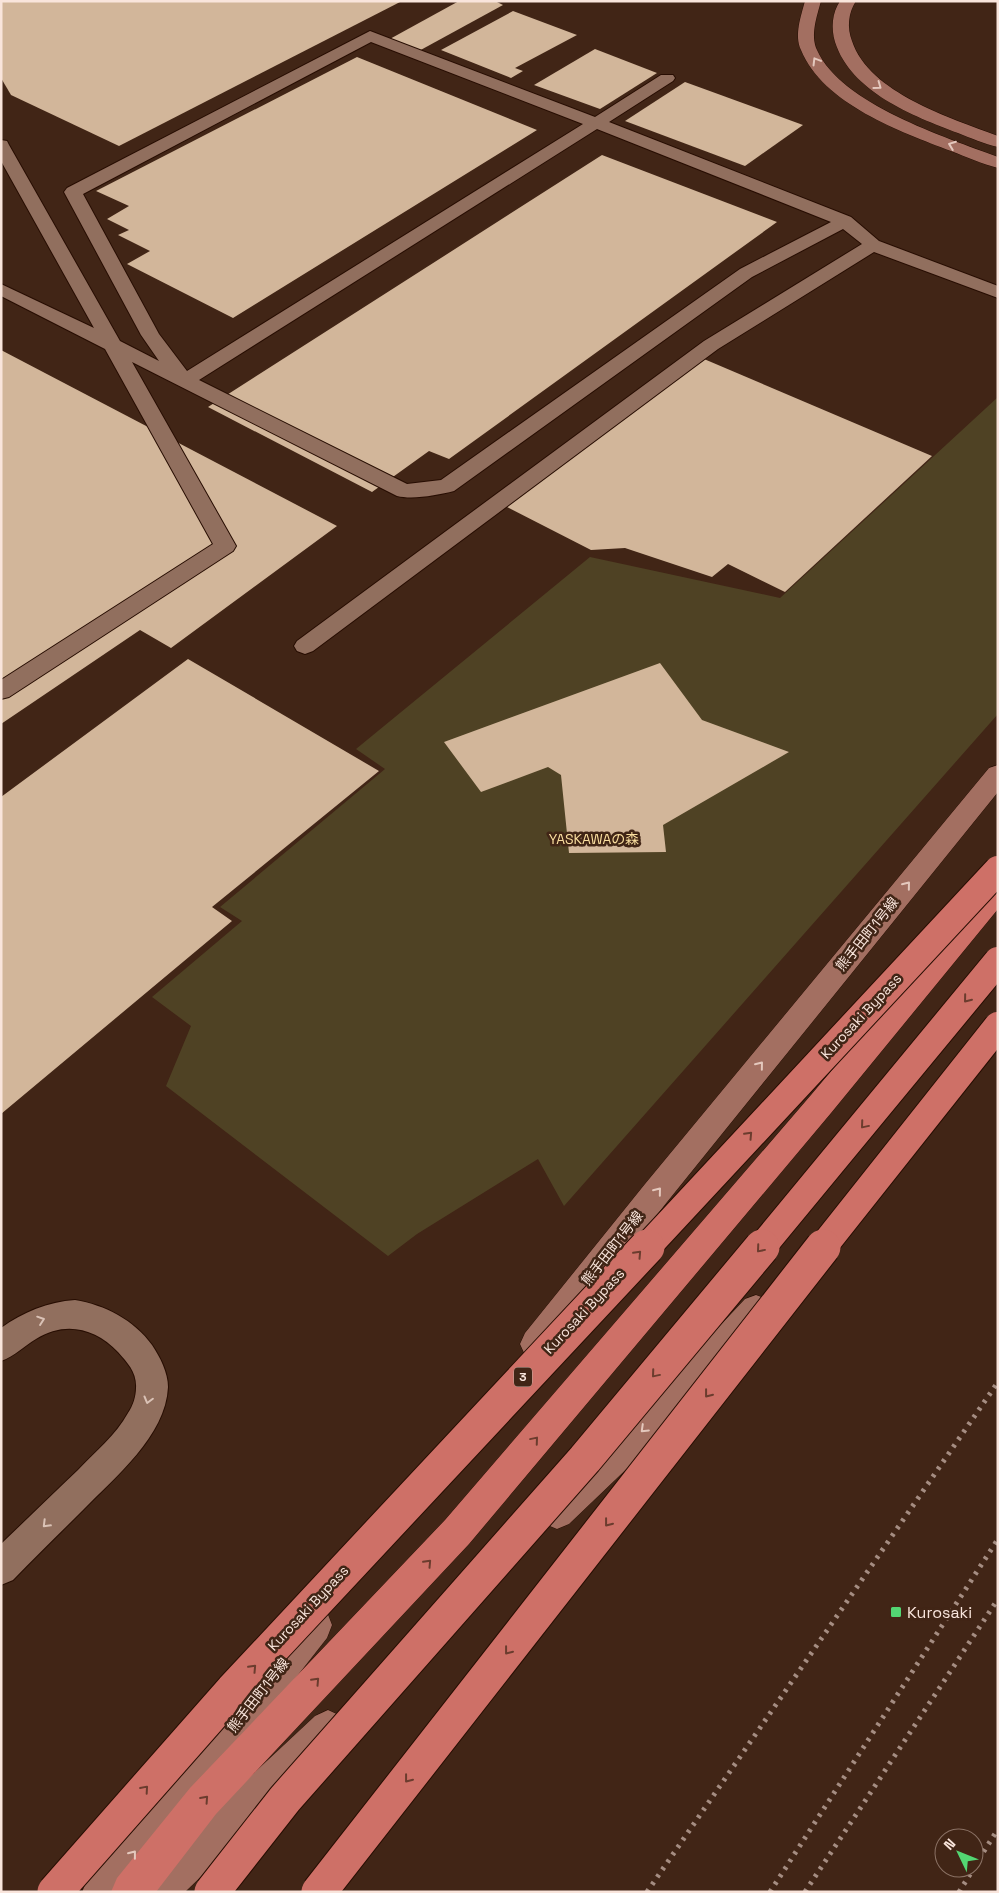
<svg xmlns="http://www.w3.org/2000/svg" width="999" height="1893" viewBox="0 0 999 1893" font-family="'Space Grotesk','Noto Sans JP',sans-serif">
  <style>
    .green { fill: #4f4224 }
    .building { fill: #d2b69a }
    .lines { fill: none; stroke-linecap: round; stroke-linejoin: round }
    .lane-casing { stroke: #270d02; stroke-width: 2 }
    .secondary-casing { stroke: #270d02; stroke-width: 1 }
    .highway-casing { stroke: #270d02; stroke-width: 1 }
    .lane { fill: #916f5e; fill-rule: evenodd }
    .secondary { fill: #a36f61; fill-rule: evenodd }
    .highway { fill: #ce7067; fill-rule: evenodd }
    .rail { stroke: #a58d82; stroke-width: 5; stroke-dasharray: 3 6; stroke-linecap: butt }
    .highway-bridge-far1-casing { stroke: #270d02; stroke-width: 30; stroke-linecap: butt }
    .highway-bridge-casing { stroke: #270d02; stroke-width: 37; stroke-linecap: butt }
    .highway-bridge-far1 { stroke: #ce7067; stroke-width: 28 }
    .highway-bridge { stroke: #ce7067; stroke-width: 35 }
    .oneway { stroke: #e4c8bd }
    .oneway2 { stroke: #6b3c2e }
    .oneway3 { stroke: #dac2b6 }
    .poi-dot { fill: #53d673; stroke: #412516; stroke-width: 2 }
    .labels { text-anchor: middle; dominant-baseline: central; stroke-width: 5; stroke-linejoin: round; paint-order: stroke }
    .shield { fill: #412516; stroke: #c2aba1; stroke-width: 1 }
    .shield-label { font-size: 12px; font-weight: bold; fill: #f9e5dc }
    .park-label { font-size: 14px; fill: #fade9f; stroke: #412516 }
    .street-label { font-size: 14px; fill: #f9e5dc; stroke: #412516 }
    .near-poi-label { font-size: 16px; fill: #f9e5dc; stroke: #412516; text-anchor: start }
  </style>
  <rect width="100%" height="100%" fill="#412516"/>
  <!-- green -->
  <path class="green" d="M998,397V714L564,1206L538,1159L417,1234L388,1256L166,1086L191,1026L152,997L242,921L220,907L385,769L356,749L590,557L780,598Z"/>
  <!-- building -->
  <g class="building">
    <path d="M1,1H402L119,146L11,95L1,78Z"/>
    <path d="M459,1H495L503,5L417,52L388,40Z"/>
    <path d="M513,11L577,35L515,68L523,71L511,78L441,50Z"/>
    <path d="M595,49L657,73L600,109L534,85Z"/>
    <path d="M357,57L537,130L233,318L127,264L150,251L118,235L129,230L107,219L129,206L96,191Z"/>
    <path d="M685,82L803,125L745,166L625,121Z"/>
    <path d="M602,155L777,222L449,459L429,451L372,492L208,407Z"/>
    <path d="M1,350L337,526L171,648L140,630L1,724Z"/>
    <path d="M704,359L932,456L785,592L728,564L712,577L625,548L591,550L505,506Z"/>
    <path d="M188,659L379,771L212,907L232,921L1,1114V797Z"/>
    <path d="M660,663L702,720L789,752L663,825L666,852L569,853L561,775L548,767L481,792L444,742Z"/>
  </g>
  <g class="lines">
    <defs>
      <g id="lane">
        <path d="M370,31L595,117L661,75H673L675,78L673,81L609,122L851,217L879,241L998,286V298L874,252L718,349L313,651L305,654L297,651L294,646L297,641L704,341L862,244L843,229L752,277L454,491C438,495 413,500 397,496L132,362L236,546L233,551L9,697L1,699V680L213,544L105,349L1,296V284L94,328L1,161V140L7,141L9,145L120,341L159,361L141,335L64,192L67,188ZM371,42L583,124L187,371L159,334L83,194ZM597,129L831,222L740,269L441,480L407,484L199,380Z"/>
        <path d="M75,1300C105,1305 134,1320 152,1345C160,1357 168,1373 168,1387C166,1436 114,1478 83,1510C60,1533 36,1556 13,1580L1,1585V1544C27,1519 52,1495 78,1470C95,1452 116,1435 128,1413C133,1406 136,1396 136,1388C137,1373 128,1363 118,1352C95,1328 65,1321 36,1339C24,1346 15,1356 1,1361V1328C23,1312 48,1302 75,1300Z"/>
      </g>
      <g id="secondary">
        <path d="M805,1H821C817,16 810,35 817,50C841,104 945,137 998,157V168C982,164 967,157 951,151C901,132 823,104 801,50C794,35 801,16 805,1Z"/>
        <path d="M840,1H856C848,13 847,28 852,41C869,93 951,118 998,136V147C984,144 971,138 958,133C913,116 851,92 835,42C831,28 832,13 840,1Z"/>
        <path d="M998,765V792L667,1202L547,1355L536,1359L525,1355L520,1344L525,1333L645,1184L989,768Z"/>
        <path d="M756,1295L767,1299L772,1309L767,1319L661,1436L569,1524L557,1529L545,1524L540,1512L545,1500L637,1414L745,1299Z"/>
        <path d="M314,1607L327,1612L332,1625L327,1638L127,1892H82L88,1878L301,1612Z"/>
        <path d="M328,1710L341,1716L347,1729L341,1742L185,1892H136L142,1878L315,1716Z"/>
      </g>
      <path id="highway" d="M998,880V909L831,1113L469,1544L216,1814L156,1892H111L117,1878L190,1788L445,1520L811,1095L989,883Z"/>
    </defs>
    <!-- lane casing -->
    <use href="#lane" class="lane-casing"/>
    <!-- secondary casing -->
    <use href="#secondary" class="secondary-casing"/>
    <!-- highway casing -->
    <use href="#highway" class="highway-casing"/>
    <!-- lane -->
    <use href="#lane" class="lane"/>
    <!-- secondary -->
    <use href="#secondary" class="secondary"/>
    <!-- highway -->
    <use href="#highway" class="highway"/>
    <!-- rail -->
    <g class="rail">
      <path d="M974,1867L998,1829"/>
      <path d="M647,1892L998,1382"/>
      <path d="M770,1892L998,1539"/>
      <path d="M805,1892L998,1599"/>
      <path d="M959,1892L974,1868"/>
    </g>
    <defs>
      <g id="highway-bridge-far1">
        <path d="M646,1248L998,870"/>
        <path d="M761,1248L998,961"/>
        <path d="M822,1248L998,1026"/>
      </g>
      <g id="highway-bridge">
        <path d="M55,1892L233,1690L647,1247"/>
        <path d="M212,1892L285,1799L585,1459L762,1247"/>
        <path d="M319,1892L823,1247"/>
      </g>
    </defs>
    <!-- highway-bridge-far1 casing -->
    <use href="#highway-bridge-far1" class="highway-bridge-far1-casing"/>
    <!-- highway-bridge casing -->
    <use href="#highway-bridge" class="highway-bridge-casing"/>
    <!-- highway-bridge-far1 -->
    <use href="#highway-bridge-far1" class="highway-bridge-far1"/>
    <!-- highway-bridge -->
    <use href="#highway-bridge" class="highway-bridge"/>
  </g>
  <!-- one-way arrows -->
  <defs><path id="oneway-chevron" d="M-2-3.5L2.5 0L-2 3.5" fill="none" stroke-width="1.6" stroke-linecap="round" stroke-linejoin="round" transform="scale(1.25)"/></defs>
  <g class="oneway">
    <use href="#oneway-chevron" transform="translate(816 61) rotate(-121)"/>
    <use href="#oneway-chevron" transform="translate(878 86) rotate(36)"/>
    <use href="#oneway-chevron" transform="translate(952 145) rotate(-159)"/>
    <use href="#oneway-chevron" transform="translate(907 885) rotate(-51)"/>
    <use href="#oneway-chevron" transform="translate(760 1065) rotate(-51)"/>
    <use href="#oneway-chevron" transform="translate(658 1191) rotate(-51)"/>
    <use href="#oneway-chevron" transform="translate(644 1429) rotate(136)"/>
    <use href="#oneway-chevron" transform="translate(133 1854) rotate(-52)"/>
  </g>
  <g class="oneway2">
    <use href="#oneway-chevron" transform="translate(967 999) rotate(129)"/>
    <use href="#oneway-chevron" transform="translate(864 1125) rotate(130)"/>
    <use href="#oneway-chevron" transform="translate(749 1135) rotate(-47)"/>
    <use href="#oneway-chevron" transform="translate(760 1249) rotate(130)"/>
    <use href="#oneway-chevron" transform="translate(638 1254) rotate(-47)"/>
    <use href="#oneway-chevron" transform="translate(655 1374) rotate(130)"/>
    <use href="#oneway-chevron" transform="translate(708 1394) rotate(128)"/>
    <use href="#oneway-chevron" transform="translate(535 1440) rotate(-50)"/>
    <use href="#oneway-chevron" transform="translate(608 1523) rotate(128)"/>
    <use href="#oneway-chevron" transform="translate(428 1563) rotate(-47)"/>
    <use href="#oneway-chevron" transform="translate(508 1651) rotate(128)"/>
    <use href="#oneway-chevron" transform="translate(253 1668) rotate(-47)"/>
    <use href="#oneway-chevron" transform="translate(316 1681) rotate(-47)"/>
    <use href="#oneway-chevron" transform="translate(408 1779) rotate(128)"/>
    <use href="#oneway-chevron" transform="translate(145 1789) rotate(-49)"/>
    <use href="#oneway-chevron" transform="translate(205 1799) rotate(-48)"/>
  </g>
  <g class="oneway3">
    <use href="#oneway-chevron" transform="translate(41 1320) rotate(-19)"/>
    <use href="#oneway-chevron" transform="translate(148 1400) rotate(105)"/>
    <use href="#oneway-chevron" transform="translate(46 1524) rotate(135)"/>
  </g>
  <!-- markers -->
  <rect class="poi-dot" x="890" y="1606" width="12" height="12" rx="2.5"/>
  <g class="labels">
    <!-- shield labels -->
    <rect class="shield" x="514" y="1367.5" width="18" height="19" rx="4"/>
    <g class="shield-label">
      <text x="523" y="1377">3</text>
    </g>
    <!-- park labels -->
    <g class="park-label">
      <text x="594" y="839">YASKAWAの森</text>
    </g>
    <!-- street labels -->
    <g class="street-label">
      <text transform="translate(867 934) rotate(-51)">熊手田町1号線</text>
      <text transform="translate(861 1016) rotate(-47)">Kurosaki Bypass</text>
      <text transform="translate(612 1248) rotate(-52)">熊手田町1号線</text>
      <text transform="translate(584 1311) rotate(-47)">Kurosaki Bypass</text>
      <text transform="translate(308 1608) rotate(-47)">Kurosaki Bypass</text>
      <text transform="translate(258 1695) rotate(-52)">熊手田町1号線</text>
    </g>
    <!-- near-poi labels -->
    <g class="near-poi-label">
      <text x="907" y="1612">Kurosaki</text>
    </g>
  </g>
  <!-- border -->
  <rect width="999" height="1893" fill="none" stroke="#f9e5dc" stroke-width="5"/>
  <!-- north arrow -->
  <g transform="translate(959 1853) rotate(313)"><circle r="24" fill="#412516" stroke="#8b7265"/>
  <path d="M0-4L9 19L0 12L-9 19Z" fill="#53d673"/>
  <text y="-8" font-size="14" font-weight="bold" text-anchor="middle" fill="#f9e5dc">N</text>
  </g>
</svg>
